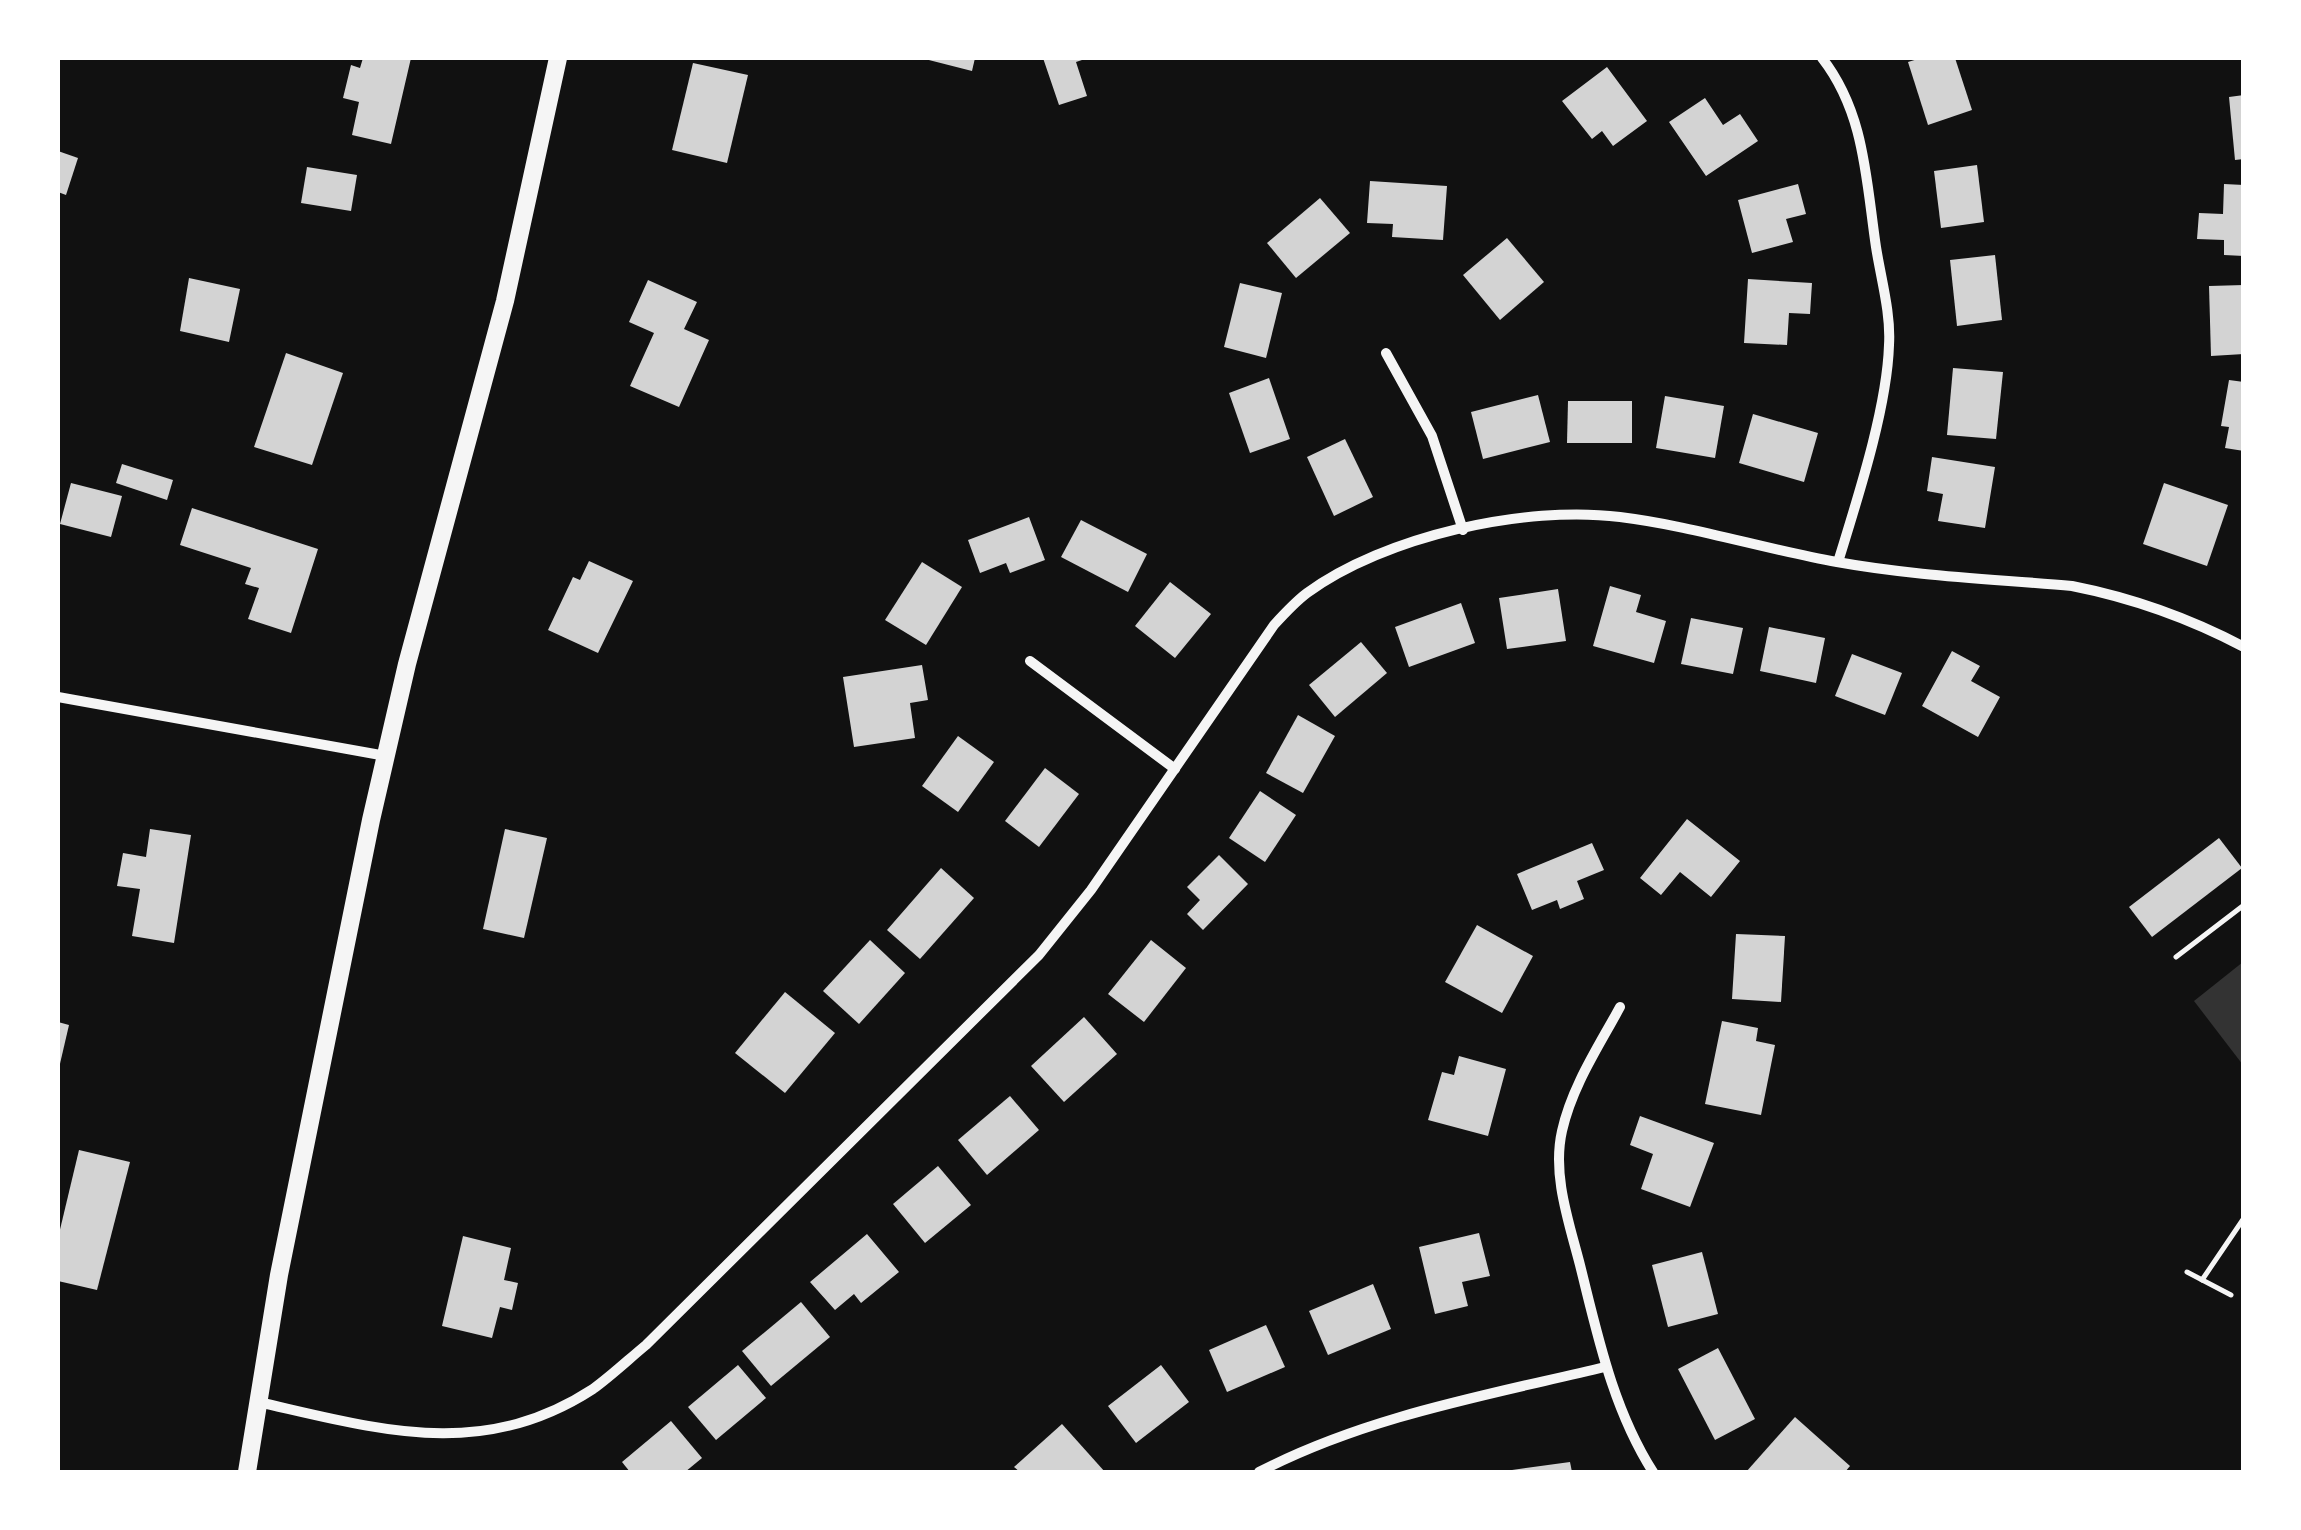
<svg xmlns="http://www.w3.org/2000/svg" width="2301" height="1530" viewBox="0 0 2301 1530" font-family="'Open Sans',sans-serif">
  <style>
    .water { fill: #333 }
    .building { fill: #d3d3d3 }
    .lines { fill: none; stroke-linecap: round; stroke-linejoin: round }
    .path { stroke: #f5f5f5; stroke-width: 5 }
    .minor { stroke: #f5f5f5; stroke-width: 10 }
    .secondary { stroke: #f5f5f5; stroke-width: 18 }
  </style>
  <rect width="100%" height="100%" fill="#111"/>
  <!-- water -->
  <path class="water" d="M2243,962V1065L2194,1001Z"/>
  <!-- building -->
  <g class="building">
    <path d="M363,58H411L391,144L352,135L359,102L343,98L351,65L360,68Z"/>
    <path d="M921,58H975L972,71Z"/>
    <path d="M1043,58H1088L1076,62L1087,96L1059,105Z"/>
    <path d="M1921,58H1955L1972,110L1928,125L1908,62Z"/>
    <path d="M693,63L748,75L727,163L672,150Z"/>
    <path d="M1607,67L1647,121L1613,146L1602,131L1592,139L1562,101Z"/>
    <path d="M2244,95V159L2235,160L2229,97Z"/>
    <path d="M1705,98L1723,125L1740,114L1758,141L1706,176L1669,122Z"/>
    <path d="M58,151L78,158L66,195L58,192Z"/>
    <path d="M1977,165L1984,222L1941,228L1934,171Z"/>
    <path d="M307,167L357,175L351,211L301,203Z"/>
    <path d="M1370,181L1447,186L1443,240L1392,237L1393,224L1367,223Z"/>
    <path d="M1798,184L1806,214L1786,219L1793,242L1752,253L1738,200Z"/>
    <path d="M2224,184L2244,185V256L2224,255V240L2197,239L2199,213L2223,214Z"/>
    <path d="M1320,198L1350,233L1296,278L1267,243Z"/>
    <path d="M1507,238L1544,282L1500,320L1463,275Z"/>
    <path d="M1995,255L2002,320L1957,326L1950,260Z"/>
    <path d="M189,278L240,289L229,342L180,331Z"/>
    <path d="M1748,279L1812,283L1810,314L1789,313L1787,345L1744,343Z"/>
    <path d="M648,280L697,302L684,329L709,340L679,407L630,386L654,333L629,322Z"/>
    <path d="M1240,283L1282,293L1266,358L1224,347Z"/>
    <path d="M2244,285V354L2211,356L2209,286Z"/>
    <path d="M286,353L343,373L312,465L254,447Z"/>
    <path d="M1953,368L2003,372L1996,439L1947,435Z"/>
    <path d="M1269,378L1290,439L1250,453L1229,393Z"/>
    <path d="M2229,380L2244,382V451L2225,448L2229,427L2221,426Z"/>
    <path d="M1538,395L1550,442L1483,459L1471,412Z"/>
    <path d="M1665,396L1724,406L1715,458L1656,448Z"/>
    <path d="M1568,401H1632V443H1567Z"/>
    <path d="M1753,414L1818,433L1804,482L1739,463Z"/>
    <path d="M1345,439L1373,497L1334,516L1307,457Z"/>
    <path d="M1932,457L1995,467L1985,528L1938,521L1943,494L1927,491Z"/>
    <path d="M122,464L173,480L167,500L116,483Z"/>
    <path d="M71,483L122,496L111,537L60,524Z"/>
    <path d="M2164,483L2228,505L2207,566L2143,544Z"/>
    <path d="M192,508L318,549L291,633L248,619L259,588L245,584L251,568L180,545Z"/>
    <path d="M1029,517L1045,560L1010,573L1006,563L980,573L968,540Z"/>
    <path d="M1081,520L1147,554L1128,592L1061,557Z"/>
    <path d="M589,561L633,581L598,653L548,630L573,577L580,580Z"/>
    <path d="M922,562L962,587L926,645L885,620Z"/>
    <path d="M1170,582L1211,614L1175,658L1135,626Z"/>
    <path d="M1610,586L1641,595L1636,612L1666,621L1654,663L1593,646Z"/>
    <path d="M1558,589L1566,641L1507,649L1499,598Z"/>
    <path d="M1461,603L1475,643L1409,667L1395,627Z"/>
    <path d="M1691,618L1743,628L1733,674L1681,664Z"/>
    <path d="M1769,627L1825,638L1816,683L1760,671Z"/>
    <path d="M1361,642L1387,673L1335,717L1309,685Z"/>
    <path d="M1952,651L1980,666L1971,681L2000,697L1978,737L1922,706Z"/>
    <path d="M1852,654L1902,673L1885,715L1835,696Z"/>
    <path d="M922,665L928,700L910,703L915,738L854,747L843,677Z"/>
    <path d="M1298,715L1335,736L1303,793L1266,773Z"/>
    <path d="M958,736L994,762L958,812L922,786Z"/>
    <path d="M1045,768L1079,794L1039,847L1005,821Z"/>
    <path d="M1260,791L1296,815L1265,862L1229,838Z"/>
    <path d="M1687,819L1740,861L1711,897L1680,872L1661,895L1640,878Z"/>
    <path d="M150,829L191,835L174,943L132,936L140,889L117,886L123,853L146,857Z"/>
    <path d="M505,829L547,838L524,938L483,929Z"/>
    <path d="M2219,838L2242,868L2152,937L2129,907Z"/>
    <path d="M1592,843L1604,870L1577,881L1584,899L1560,909L1557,900L1532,910L1517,874Z"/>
    <path d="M1219,855L1248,884L1203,930L1187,914L1200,900L1187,887Z"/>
    <path d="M941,868L974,898L920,959L887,930Z"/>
    <path d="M1477,925L1533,956L1502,1013L1445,982Z"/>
    <path d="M1736,934L1785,936L1781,1002L1732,999Z"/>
    <path d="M870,940L905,973L859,1024L823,991Z"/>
    <path d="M1151,940L1186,968L1144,1022L1108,994Z"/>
    <path d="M785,992L835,1033L785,1093L735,1053Z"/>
    <path d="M1084,1017L1117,1054L1064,1102L1031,1066Z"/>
    <path d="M1722,1021L1758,1028L1756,1041L1775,1045L1761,1115L1705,1104Z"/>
    <path d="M58,1022L69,1025L59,1068H58Z"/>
    <path d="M1459,1056L1506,1069L1488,1136L1428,1120L1442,1072L1454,1075Z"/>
    <path d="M1010,1096L1039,1130L987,1175L958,1140Z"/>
    <path d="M1640,1116L1714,1143L1690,1207L1641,1189L1653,1154L1630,1145Z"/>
    <path d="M79,1150L130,1162L97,1290L58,1281V1238Z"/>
    <path d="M938,1166L971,1205L925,1243L893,1204Z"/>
    <path d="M1479,1233L1490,1276L1462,1282L1468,1306L1435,1314L1419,1247Z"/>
    <path d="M867,1234L899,1272L861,1303L854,1294L835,1310L810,1282Z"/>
    <path d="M463,1236L511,1248L504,1280L518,1283L512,1310L500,1307L492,1338L442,1326Z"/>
    <path d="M1702,1252L1718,1314L1668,1327L1652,1265Z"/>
    <path d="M1373,1284L1391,1329L1328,1355L1309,1311Z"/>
    <path d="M801,1302L830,1337L771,1386L742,1351Z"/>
    <path d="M1266,1325L1285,1367L1227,1392L1209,1350Z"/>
    <path d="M1718,1348L1755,1419L1715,1440L1678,1369Z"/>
    <path d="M738,1365L766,1398L716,1440L688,1407Z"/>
    <path d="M1161,1365L1189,1402L1136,1443L1108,1406Z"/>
    <path d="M1795,1417L1850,1466L1845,1472H1746Z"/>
    <path d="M671,1421L702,1458L685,1472H630L622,1462Z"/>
    <path d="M1062,1424L1105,1472H1020L1014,1467Z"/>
    <path d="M1570,1462L1572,1472H1512V1470Z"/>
  </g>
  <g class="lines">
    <!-- path -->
    <g class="path">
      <path d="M2176,957L2244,905"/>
      <path d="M2187,1272L2231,1295"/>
      <path d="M2202,1280L2244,1218"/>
    </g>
    <!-- minor -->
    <g class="minor">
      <path d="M1822,58C1865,113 1866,180 1876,247C1881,279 1891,313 1889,345C1887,409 1857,500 1838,562"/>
      <path d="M1386,353L1432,436L1463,530"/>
      <path d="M1030,661L1175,769"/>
      <path d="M58,697L386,756"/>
      <path d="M1620,1007C1599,1046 1572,1086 1562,1131C1552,1175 1569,1222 1580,1265C1598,1337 1613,1409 1653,1472"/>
      <path d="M258,1402C378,1429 481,1462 593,1389C611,1376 629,1359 646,1345L1039,955L1091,890L1274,625C1284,614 1295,602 1307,593C1385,536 1525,505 1620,517C1693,526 1764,549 1837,562C1914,576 1994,579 2072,586C2133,598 2189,618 2244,647"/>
      <path d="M1259,1472C1367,1416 1488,1395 1605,1367"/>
    </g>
    <!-- secondary -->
    <path class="secondary" d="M247,1472L279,1275L371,820L407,664L505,301L558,58"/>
  </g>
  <!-- border -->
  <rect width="2301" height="1530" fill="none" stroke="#ffffff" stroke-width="120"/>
</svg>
